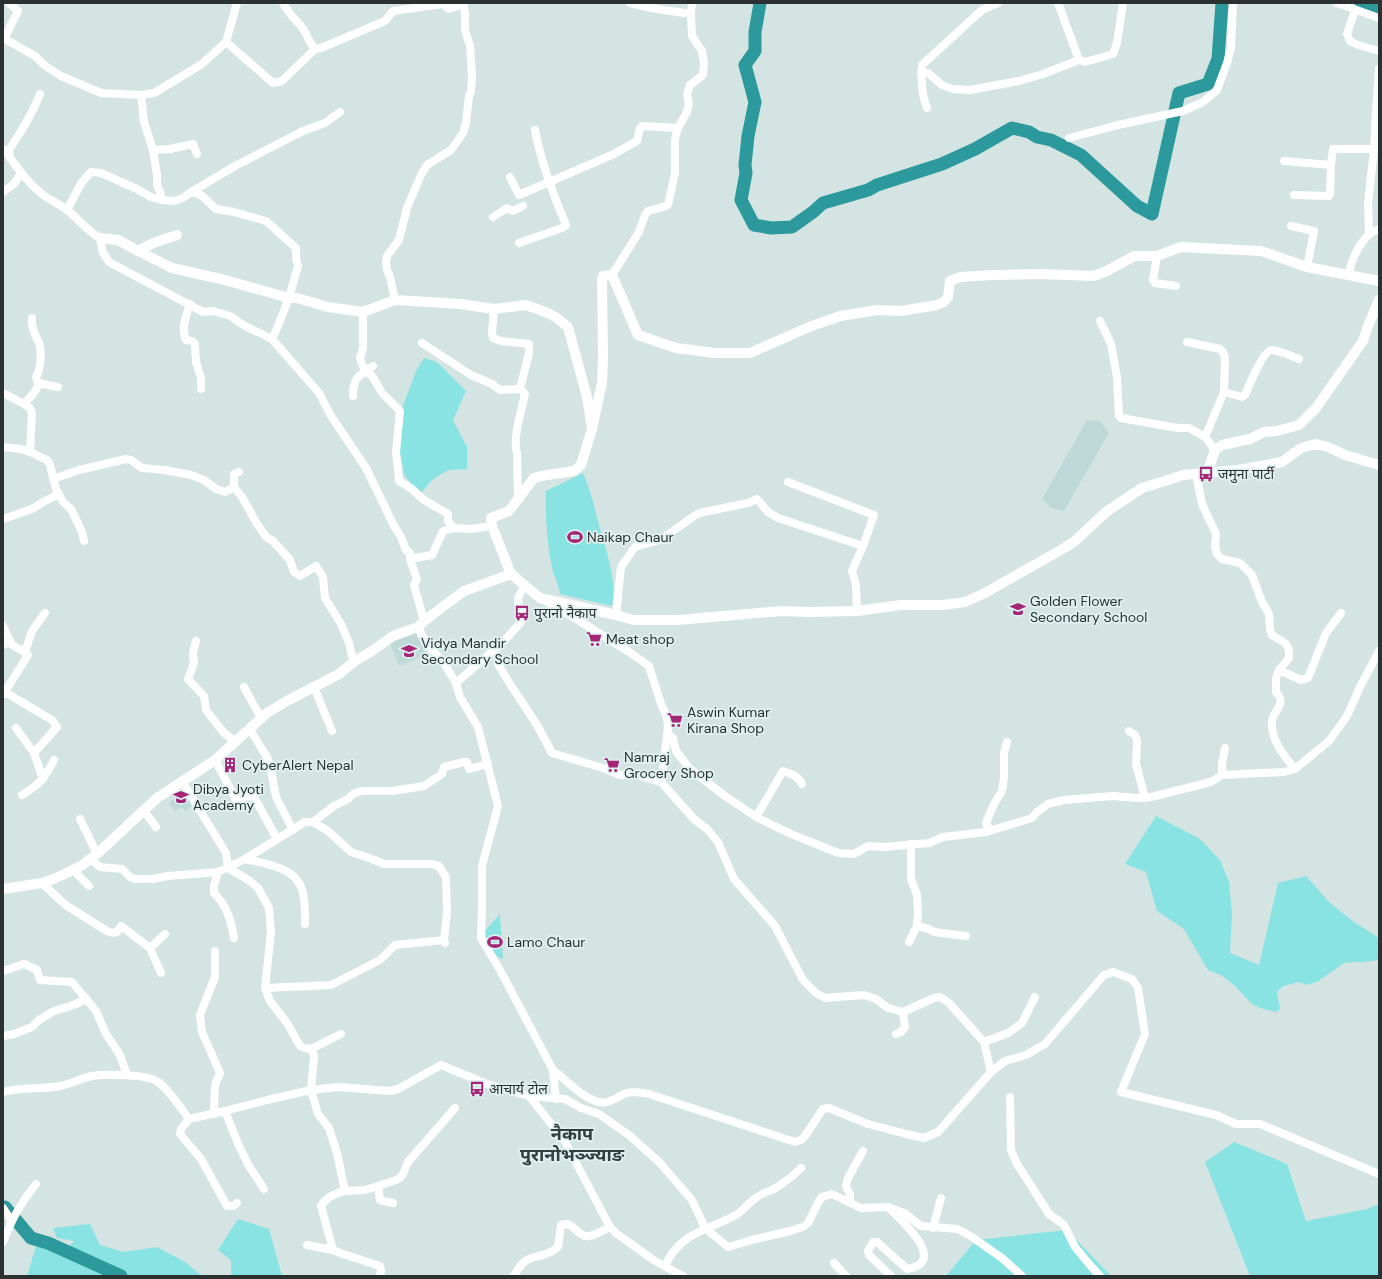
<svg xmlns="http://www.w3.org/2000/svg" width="1382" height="1279" viewBox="0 0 1382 1279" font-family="'DM Sans','Noto Sans Devanagari',sans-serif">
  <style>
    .built { fill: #bfd8d8 }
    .green { fill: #89e3e3 }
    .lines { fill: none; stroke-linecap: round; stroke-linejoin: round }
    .river { stroke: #2c9a9c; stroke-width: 13 }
    .minor { stroke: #fff; stroke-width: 8 }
    .tertiary { stroke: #fff; stroke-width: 10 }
    .labels { text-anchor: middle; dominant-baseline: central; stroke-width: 3.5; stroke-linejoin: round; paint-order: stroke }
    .poi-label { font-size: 14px; fill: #2b3131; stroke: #e1f1f1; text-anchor: start }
    .district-label { font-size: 18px; font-weight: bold; fill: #323f3f; stroke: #e1f1f1 }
  </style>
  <rect width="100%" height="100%" fill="#d4e4e3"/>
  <!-- built -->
  <g class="built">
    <path d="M1087,420L1100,421L1109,433L1064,511L1051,508L1042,499Z"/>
    <path d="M415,633L426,655L399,666L390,643Z"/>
    <path d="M183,792L192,806L185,811L182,807L175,811L169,803Z"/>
  </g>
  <!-- green -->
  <g class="green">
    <path d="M424,358L437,362L466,391L453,420L467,447V469L448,470L432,480L420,494L405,476L399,449L401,411L416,371Z"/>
    <path d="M583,473C591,491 595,510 600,529C607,554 617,580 612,606L560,594C559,585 554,577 552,568C547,542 545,517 546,491Z"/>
    <path d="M1156,816L1200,839L1220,860L1229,882L1232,914L1230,953L1259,965L1278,883L1306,876L1330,903L1354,922L1379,938V959L1373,961L1344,963L1317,982L1306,985L1299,982L1283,986L1277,992L1280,1009L1276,1012L1260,1008L1252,1004L1234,985L1221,975L1208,970L1184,929L1157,911L1146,872L1125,864Z"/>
    <path d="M500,914L503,959L490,953L485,931Z"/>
    <path d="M1234,1142L1287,1164L1306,1221L1367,1209L1379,1204V1276H1250L1205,1162Z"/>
    <path d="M238,1219L269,1229L282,1276H231V1260L218,1250Z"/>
    <path d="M90,1224L100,1245L124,1252L157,1247L185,1262L202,1276H27L37,1243L64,1253L74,1241L57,1238L53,1228Z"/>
    <path d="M1067,1230L1111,1276H946L976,1240Z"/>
  </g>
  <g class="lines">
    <!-- river -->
    <g class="river">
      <path d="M760,3L755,32V51L745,65L755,102L748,136L745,165L746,173L741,200L754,225L771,228L792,227L813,212L823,203L868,190L877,185L942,164L975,149L1012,128L1029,132L1037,137L1051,140L1081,155L1137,206L1152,214L1179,93L1208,84L1218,59L1222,3"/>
      <path d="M1361,3L1379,9"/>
      <path d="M5,1207L31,1238L48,1243L121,1276"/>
    </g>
    <!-- minor -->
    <g class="minor">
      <path d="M630,3L651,8L691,14"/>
      <path d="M1058,3L1079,60L1085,62L1113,54L1117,43L1123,3"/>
      <path d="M1337,3L1379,18"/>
      <path d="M1355,10L1347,34L1350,41L1358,45L1379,51"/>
      <path d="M3,38L35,56L44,65L61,76L101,93L141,95L154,93L202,64L226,42L237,3"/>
      <path d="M4,39L18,11L9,3"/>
      <path d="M226,42L273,83L282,81L315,49C309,43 308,36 303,29C297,20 288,14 283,3"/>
      <path d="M315,49L321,48L385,21L393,11L443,4L449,9L458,6L459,3"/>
      <path d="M1379,69L1376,112H1379"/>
      <path d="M921,72L928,73L942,85L953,89L970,90L1019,81L1043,74L1079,60"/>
      <path d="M141,95L144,122L153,150L157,175V185L160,192L162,200"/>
      <path d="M927,108C922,96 921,79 922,65L982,10L998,3"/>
      <path d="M1376,112L1374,149L1378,147"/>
      <path d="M1069,138L1118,125L1183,111L1203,102L1217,90L1227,63L1231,48L1233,3"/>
      <path d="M3,150H5C16,167 29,185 46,197C53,201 60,205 67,210C79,219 87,231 100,238L103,253L109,262L203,312L213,311L230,316L245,326L272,339L286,355L319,393L331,416L366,468L394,526L401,537L406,550L410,553V559L417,579L414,585L424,621"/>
      <path d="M153,150L170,149L193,144L197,154"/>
      <path d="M10,157L9,150C21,132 32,115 40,94"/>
      <path d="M1284,161L1331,165"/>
      <path d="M510,177L519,195L614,154L637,141L640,128L642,126L678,128"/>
      <path d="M3,192L14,184L21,173"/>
      <path d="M191,192L235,166L303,131L325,123L340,112"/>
      <path d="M1294,195L1329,196L1330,194L1331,165L1333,149H1374L1368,203L1369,234C1358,246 1351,259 1349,275"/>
      <path d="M67,210L82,182L91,172L101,173L137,189L151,197L162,200L174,201L183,198L191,192L201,195L216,209L234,212L266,221L296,248V258L298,266L289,298L275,333L272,339"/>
      <path d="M493,217L507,208L513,211L523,206"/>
      <path d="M1291,226L1314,231L1307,267"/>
      <path d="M1369,234L1379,229"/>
      <path d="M519,243L562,228L566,225C553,194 541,163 535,130"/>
      <path d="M1157,256L1153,280L1155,283L1176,286"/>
      <path d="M612,275L639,232L645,215L648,211L660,208L668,205L675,173V139L678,128L687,112L689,104L687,94L690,85L703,75L704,63L702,51L692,36L691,14L692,3"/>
      <path d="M395,300L390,277L387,270L386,262L387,256L399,240L407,208L421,175L427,165L451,150L463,133L466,123L469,96L471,92L472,76L470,46L465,30V13L463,3"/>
      <path d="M190,304C186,315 181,329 186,340L192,341L195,344L196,362L201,378V389"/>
      <path d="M494,309L492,332L493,338L501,341L529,344V353L520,389"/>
      <path d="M363,312V348L360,358L362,364L365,371L373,377L382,393L400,411L396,452L399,481L412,489L424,500L448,514V521L454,528L470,529L492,526"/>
      <path d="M32,318C31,327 35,335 39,343C42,351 41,369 36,377L38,383"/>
      <path d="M1100,321L1111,344L1117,377L1119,416L1121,418L1178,428H1189L1205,437L1215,450"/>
      <path d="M1187,342L1220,349L1223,352L1225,358L1224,392L1205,437"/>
      <path d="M422,343L471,375L492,384L500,390L520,389L525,394C522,409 512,439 517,453L518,497"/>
      <path d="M1224,392L1242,397L1245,395C1249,386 1263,350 1272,350C1277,350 1294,357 1299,359"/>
      <path d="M3,393L24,404C29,398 38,391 38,383L58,387"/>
      <path d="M353,396C353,378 358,376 373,366"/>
      <path d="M24,404L30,408L32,413L30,452L47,460L50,465L56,489L63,502L71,509L82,532L84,541"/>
      <path d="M3,447L21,449L30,452"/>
      <path d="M239,472L234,474V487L242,497L256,522L266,537L273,541L290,560L294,572L300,576L316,566L323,577L325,598L341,624L349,643L352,656L355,661"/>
      <path d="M1196,474L1202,504L1216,534L1215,546L1217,554L1222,559L1240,563L1252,575L1262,602L1269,614L1270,630L1272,635C1283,643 1290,641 1289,658L1279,670L1276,678V692C1288,705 1272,710 1272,723C1271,740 1284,756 1295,769"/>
      <path d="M53,479L79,470L126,459L131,460L142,468L165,470L191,475L204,480L216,489L225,492L229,490L234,487"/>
      <path d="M788,482L874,515L863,546"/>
      <path d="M3,519L32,509L45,501L59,494"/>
      <path d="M410,559L432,555L443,531L454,528"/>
      <path d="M546,601L586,625L613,642L628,651L649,666L661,704L667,717L668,728L661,782L694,819L707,829L718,842L734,879L775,926L803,980L816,993L825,998L864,995L876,999L888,1008L903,1012L934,998L940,997L949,1003L984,1042L991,1072"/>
      <path d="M616,615L621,567L635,547L660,540L697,514L704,512L748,503L757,499L768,512L778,518L863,546L852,571L856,585L857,611"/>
      <path d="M3,626L12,645L25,652L28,655L3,695"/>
      <path d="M418,627L427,645L442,660L456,683L460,697L478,727L498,806L482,866V907L481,938L500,970L553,1070L556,1099"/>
      <path d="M196,641L193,653L194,663L188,679L204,696L206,710L224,733L236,742"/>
      <path d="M3,645L10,641"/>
      <path d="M495,649L498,664L510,684L537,725L552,753L603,768L620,775H637L661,782"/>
      <path d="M25,652L32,631L45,613"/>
      <path d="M1279,670L1301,680L1308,678L1326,633L1341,613"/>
      <path d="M456,683L503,642L521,622L523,617C519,600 513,603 525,586"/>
      <path d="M244,687L261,718"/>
      <path d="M314,687L332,731"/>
      <path d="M3,691L52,720L57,727L34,753"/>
      <path d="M16,728L34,753L43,779"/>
      <path d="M249,728L267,757L270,765L276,797L293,830"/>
      <path d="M1129,731L1135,735L1137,740L1136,764L1145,798"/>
      <path d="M667,734L673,738L676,751L689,768L725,796L758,818L791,834L838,853L854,854L868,846L884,847L929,843L943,837L986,832L1032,818L1037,812L1048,804L1064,800L1113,796L1137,798L1151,797L1211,782L1222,775L1284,772L1295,769L1329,741L1340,726L1347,716L1361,685L1379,651"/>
      <path d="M215,760L236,800L238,801L246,796L254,797L277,839"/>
      <path d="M1222,775V764L1225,748"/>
      <path d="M182,781L226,853L228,868L250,881L258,888L269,908L271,932L265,988L270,1001L287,1023L300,1046L304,1048L311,1049L314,1056L311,1090L318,1114L329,1128L337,1153L345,1191C335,1194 327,1196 321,1206L333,1250L307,1245"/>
      <path d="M22,795C40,784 44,779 54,760"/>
      <path d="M144,811L156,827"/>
      <path d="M756,817L783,771C791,774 799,776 802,784"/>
      <path d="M80,819L97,854"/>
      <path d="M313,822L334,806L348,799L353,794L361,791H392L424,786L442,774L444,767L464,762H467L469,769L488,764"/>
      <path d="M990,830L986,823L994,804L1002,791L1004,777V753L1007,742"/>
      <path d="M90,859L100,867L122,869L130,877L135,879H152L168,876L218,872L245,859L305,822H313L328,831L351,852L372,859L384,864H432L439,866L446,877L447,912L444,940L445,943"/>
      <path d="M245,859C270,865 301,867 304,899C305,907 305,916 305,924"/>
      <path d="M73,870L89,886"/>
      <path d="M218,872L214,886V893C227,906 231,920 234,938"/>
      <path d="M42,883L59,899L67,906L107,931L113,933L117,932L121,926L150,948L165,934"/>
      <path d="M917,926L929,929L934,932L966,936"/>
      <path d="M909,942L917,926L918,914L917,895L911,879V844"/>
      <path d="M150,948L161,973"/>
      <path d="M3,971L24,964L37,970L40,980L72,982L96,1011L106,1034L120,1055L127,1075"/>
      <path d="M265,988L331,985L380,960L395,945L444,940"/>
      <path d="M896,1034L901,1032L905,1027L903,1012"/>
      <path d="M3,1036L15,1034L24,1030L32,1027L39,1020L54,1011L71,1006L87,999"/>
      <path d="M984,1042L1008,1033L1022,1023L1035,997"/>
      <path d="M311,1049L341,1034"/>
      <path d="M553,1070C567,1080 589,1106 607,1102C615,1100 620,1095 627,1093C634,1091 642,1093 649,1094L795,1142L801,1140L805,1136L823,1109L829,1108L868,1124L906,1134L924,1138L938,1132L991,1072L1005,1061L1026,1055L1045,1044L1104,975L1113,972L1132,979L1138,988L1145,1034L1121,1092L1216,1115L1236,1124H1260L1379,1174"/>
      <path d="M3,1092C22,1086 41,1090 60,1086C71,1084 81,1078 92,1076C105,1074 148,1074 158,1082C170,1091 180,1107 189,1119L225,1111L267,1100L311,1090L338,1087L390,1091L398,1089L441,1065L487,1084L529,1096L565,1099L581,1108L599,1114L629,1135L660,1163L692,1200L705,1228L728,1247L752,1240L790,1231L803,1227L808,1223L819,1201L822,1197L832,1194L861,1208L888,1207L904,1213L921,1226L957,1229L969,1235L1002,1258L1022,1276"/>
      <path d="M529,1096L564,1140L610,1227L617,1234L655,1261L683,1276"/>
      <path d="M1010,1097L1011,1150L1017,1164L1049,1214L1064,1225L1075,1247L1090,1265L1100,1276"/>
      <path d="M225,1111L239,1146L249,1166L264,1189"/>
      <path d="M214,1114L215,1085L220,1073L202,1032L200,1015L215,977V951"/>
      <path d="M189,1119L181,1129L180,1134L201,1159L227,1206H233L237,1203"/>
      <path d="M378,1186L396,1180L400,1178L403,1174L408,1162L455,1108"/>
      <path d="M345,1191L365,1190L378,1186L380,1200L393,1203"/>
      <path d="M850,1203V1194L847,1189L846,1186L848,1178L863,1151"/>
      <path d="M3,1208L11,1220"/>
      <path d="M891,1210C901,1220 937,1252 919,1265C914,1268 912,1268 907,1269L877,1242H873L868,1251L869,1255L891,1276"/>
      <path d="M933,1228L941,1198"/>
      <path d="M3,1242C12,1219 20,1204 36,1184"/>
      <path d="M333,1250L340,1253L380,1266L381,1270L380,1276"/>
      <path d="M834,1263L846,1276"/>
      <path d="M665,1266C680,1232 707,1231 736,1215C744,1210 749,1202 757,1197C762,1193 769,1192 774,1189C784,1183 793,1176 801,1168"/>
      <path d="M514,1276C528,1248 540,1263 558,1247L561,1225C574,1220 577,1238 589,1236C596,1235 604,1230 610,1227"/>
    </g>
    <!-- tertiary -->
    <g class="tertiary">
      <path d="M100,238L118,240L138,251L153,243L177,235"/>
      <path d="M138,251L172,268L225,280L289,298H297L328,307L363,312L395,300L461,304L494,309L526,305L548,313L557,318L568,327L587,397L592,429L581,465L574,471L541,476L534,478L509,511L491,518L492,526L511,574"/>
      <path d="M592,429L602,383L603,357L602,280L603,276L612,275L638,335L676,348L715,353H750L809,327L840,316L877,310L901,311L937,305L944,302L948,297L950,281L961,277L991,275L1041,274L1093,276L1105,272L1134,256H1157L1181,247L1261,251L1307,267L1379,281"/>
      <path d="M1207,473L1215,450L1222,445L1250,439L1264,432L1277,431L1299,425L1316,408L1363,341L1368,326L1379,300"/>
      <path d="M3,889L42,883L54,879L81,866L97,854L157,798L215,760L267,713L285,702L339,674L355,661L372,651L393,636L418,627L424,621L464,591L511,574L540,598L616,615L633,620H678L781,611L810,612L857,611L901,605H943L965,602L985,593L1013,577L1061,550L1075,541L1106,512L1142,488L1165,481L1183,475L1238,470L1282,462L1301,448L1316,444L1328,447L1345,455L1379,465"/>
    </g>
  </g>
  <!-- icons -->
  <defs>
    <symbol id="bus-bare" viewBox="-9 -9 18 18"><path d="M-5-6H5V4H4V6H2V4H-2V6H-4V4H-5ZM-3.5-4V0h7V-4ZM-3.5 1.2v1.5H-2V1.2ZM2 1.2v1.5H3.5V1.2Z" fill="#a42677" stroke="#e1f1f1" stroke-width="2.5" paint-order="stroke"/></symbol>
    <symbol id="stadium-bare" viewBox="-9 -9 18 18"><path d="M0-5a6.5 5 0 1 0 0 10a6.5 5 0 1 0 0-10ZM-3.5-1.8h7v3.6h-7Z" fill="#a42677" stroke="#e1f1f1" stroke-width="2.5" paint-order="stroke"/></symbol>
    <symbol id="school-bare" viewBox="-9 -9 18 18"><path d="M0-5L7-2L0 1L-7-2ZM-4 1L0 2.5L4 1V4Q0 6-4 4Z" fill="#a42677" stroke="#e1f1f1" stroke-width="2.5" paint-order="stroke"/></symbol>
    <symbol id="supermarket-bare" viewBox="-9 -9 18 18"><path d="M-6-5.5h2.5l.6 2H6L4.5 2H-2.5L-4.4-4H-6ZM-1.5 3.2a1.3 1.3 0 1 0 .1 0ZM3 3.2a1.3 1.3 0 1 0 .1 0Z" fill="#a42677" stroke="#e1f1f1" stroke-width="2.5" paint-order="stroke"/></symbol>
    <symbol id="building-bare" viewBox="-9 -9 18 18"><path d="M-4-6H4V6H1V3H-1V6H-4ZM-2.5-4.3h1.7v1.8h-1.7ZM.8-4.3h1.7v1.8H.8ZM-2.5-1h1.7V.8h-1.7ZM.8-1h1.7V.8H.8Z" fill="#a42677" stroke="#e1f1f1" stroke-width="2.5" paint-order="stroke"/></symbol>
  </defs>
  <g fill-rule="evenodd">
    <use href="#bus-bare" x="1195" y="463" width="22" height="22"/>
    <use href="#stadium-bare" x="564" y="526" width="22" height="22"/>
    <use href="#school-bare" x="1007" y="598" width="22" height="22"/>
    <use href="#bus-bare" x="511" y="602" width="22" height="22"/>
    <use href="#supermarket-bare" x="583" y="628" width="22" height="22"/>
    <use href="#school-bare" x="398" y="640" width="22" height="22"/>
    <use href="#supermarket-bare" x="664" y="709" width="22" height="22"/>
    <use href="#building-bare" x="219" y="754" width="22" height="22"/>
    <use href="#supermarket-bare" x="601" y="754" width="22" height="22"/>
    <use href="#school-bare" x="170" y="786" width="22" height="22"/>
    <use href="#stadium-bare" x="484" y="931" width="22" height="22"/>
    <use href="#bus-bare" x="466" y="1078" width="22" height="22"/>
  </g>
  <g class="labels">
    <!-- poi labels -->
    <g class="poi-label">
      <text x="1218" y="474">जमुना पार्टी</text>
      <text x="587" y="537">Naikap Chaur</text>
      <text x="1030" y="601">Golden Flower<tspan x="1030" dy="16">Secondary School</tspan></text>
      <text x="534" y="613">पुरानो नैकाप</text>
      <text x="606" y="639">Meat shop</text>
      <text x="421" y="643">Vidya Mandir<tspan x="421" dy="16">Secondary School</tspan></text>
      <text x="687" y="712">Aswin Kumar<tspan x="687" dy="16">Kirana Shop</tspan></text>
      <text x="624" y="757">Namraj<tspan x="624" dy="16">Grocery Shop</tspan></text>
      <text x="242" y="765">CyberAlert Nepal</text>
      <text x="193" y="789">Dibya Jyoti<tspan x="193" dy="16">Academy</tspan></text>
      <text x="507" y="942">Lamo Chaur</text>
      <text x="489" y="1089">आचार्य टोल</text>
    </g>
    <!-- district labels -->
    <g class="district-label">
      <text x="572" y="1134">नैकाप<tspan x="572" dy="21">पुरानोभञ्ज्याङ</tspan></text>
    </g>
  </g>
  <!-- border -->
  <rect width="1382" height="1279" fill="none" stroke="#2b3131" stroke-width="8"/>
</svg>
